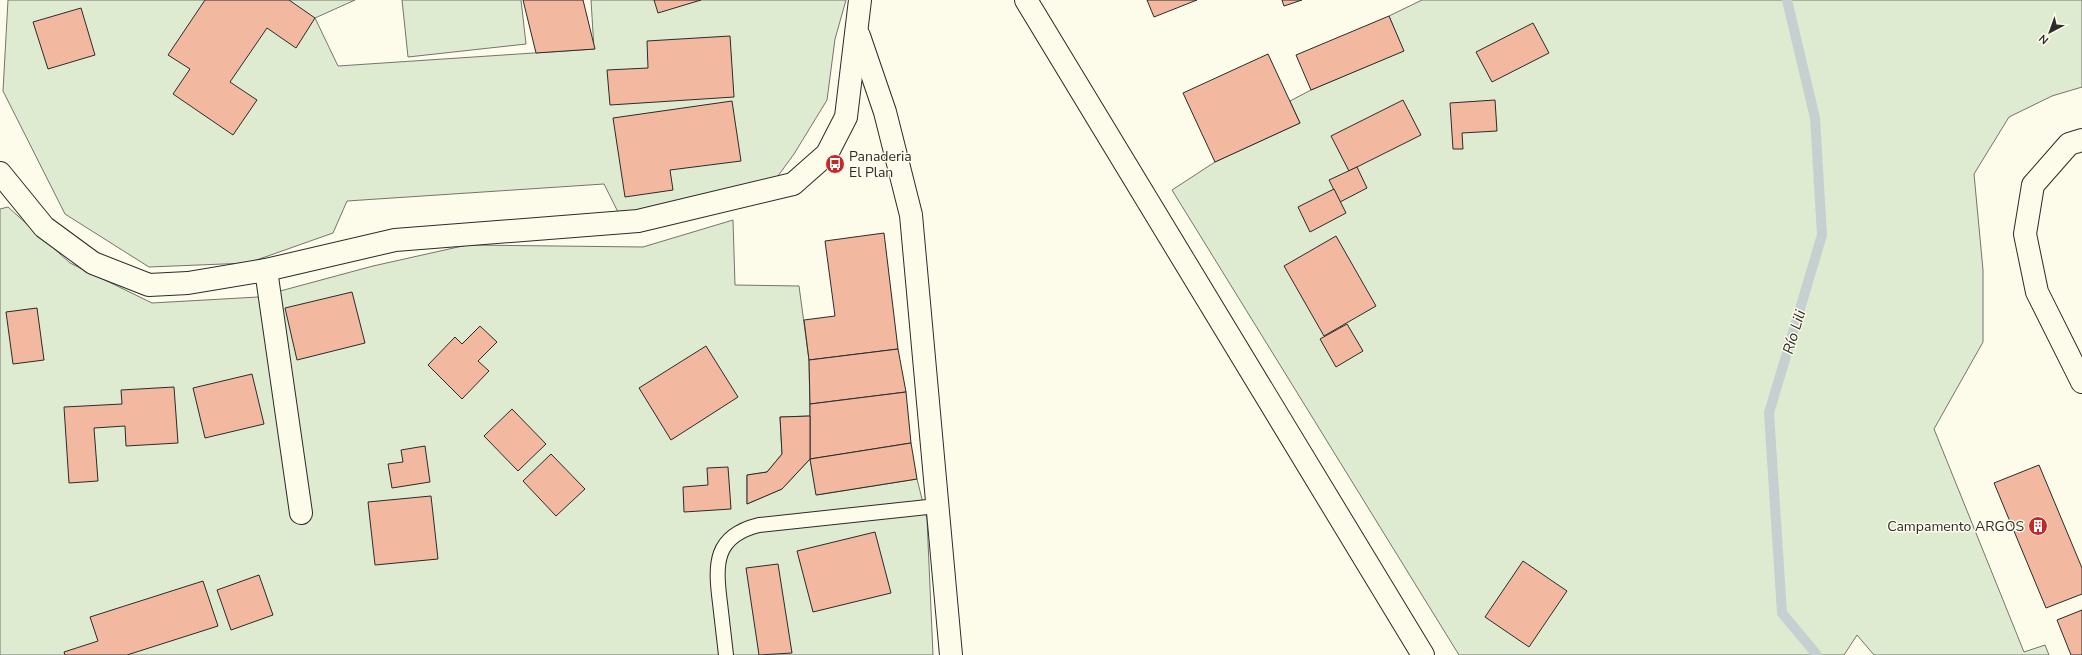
<svg xmlns="http://www.w3.org/2000/svg" width="2082" height="655" viewBox="0 0 2082 655" font-family="'Nunito Sans',sans-serif">
  <style>
    .green { fill: #deebd1; stroke: #74746e }
    .lines { fill: none; stroke-linecap: round; stroke-linejoin: round }
    .stream { stroke: #c7d0d0; stroke-width: 10 }
    .building { fill: #f2b8a0; stroke: #2b2b2b }
    .lane-casing { stroke: #2b2b2b; stroke-width: 16 }
    .street-casing { stroke: #2b2b2b; stroke-width: 24 }
    .lane { stroke: #fdfbea; stroke-width: 14 }
    .street { stroke: #fdfbea; stroke-width: 22 }
    .labels { text-anchor: middle; dominant-baseline: central; stroke-width: 3; stroke-linejoin: round; paint-order: stroke }
    .poi-label { font-size: 14px; fill: #2b2b2b; stroke: #fdfbea; text-anchor: start }
    .water-label { font-size: 15px; font-style: italic; fill: #2b2b2b; stroke: #fdfbea }
  </style>
  <rect width="100%" height="100%" fill="#fdfbea"/>
  <!-- green -->
  <g class="green">
    <path d="M8,0H355L315,18L338,66L594,49L591,0H846L835,39L827,100L794,154L775,180L621,218L604,184L347,201L333,233L248,263L149,267L65,214L3,91Z"/>
    <path d="M402,0H521L526,44L408,57Z"/>
    <path d="M1422,0H2082V87L2052,96L2009,117L1974,174L1983,270V342L1934,429L2024,652L2045,645L2049,655H1874L1857,635L1844,655H1459L1172,190L1215,162L1300,123L1290,101L1311,90L1403,51L1389,16Z"/>
    <path d="M8,207L70,263L152,303L258,297L373,266L467,245L643,247L733,220L735,285L799,286L809,360L810,416L780,417L782,454L767,472L747,475V504L782,489L810,459L817,495L917,479L927,519L933,655H0V209Z"/>
  </g>
  <g class="lines">
    <!-- stream -->
    <path class="stream" d="M1787,0L1815,118L1822,235L1769,413L1782,613L1817,655"/>
  </g>
  <!-- building -->
  <g class="building">
    <path d="M205,0H289L315,18L296,48L267,28L230,82L257,100L233,135L173,94L190,69L168,55Z"/>
    <path d="M523,0H583L595,49L536,53Z"/>
    <path d="M654,0H701L658,13Z"/>
    <path d="M1147,0H1197L1154,17Z"/>
    <path d="M1282,0H1302L1284,6Z"/>
    <path d="M81,8L95,55L48,69L33,22Z"/>
    <path d="M1389,16L1404,51L1311,90L1296,55Z"/>
    <path d="M1533,23L1549,53L1492,82L1476,52Z"/>
    <path d="M730,36L734,97L610,105L607,70L648,68L647,41Z"/>
    <path d="M1268,54L1300,123L1215,162L1183,93Z"/>
    <path d="M1403,100L1421,135L1349,171L1331,136Z"/>
    <path d="M1495,100L1497,131L1462,133L1463,149H1453L1450,103Z"/>
    <path d="M732,101L741,161L670,170L673,190L625,197L613,118Z"/>
    <path d="M1357,167L1367,188L1340,202L1329,180Z"/>
    <path d="M1334,189L1346,213L1310,232L1298,207Z"/>
    <path d="M884,233L898,349L809,360L804,320L835,316L825,241Z"/>
    <path d="M1336,236L1376,306L1324,336L1284,266Z"/>
    <path d="M352,292L365,343L297,360L285,308Z"/>
    <path d="M37,308L44,360L13,364L6,312Z"/>
    <path d="M1347,324L1363,351L1336,367L1320,339Z"/>
    <path d="M480,326L497,342L478,361L489,371L462,399L428,365L455,337L462,344Z"/>
    <path d="M706,346L738,397L671,440L639,388Z"/>
    <path d="M898,349L906,392L810,404L809,360Z"/>
    <path d="M252,374L264,424L205,438L193,388Z"/>
    <path d="M174,387L178,443L126,446L125,426L94,428L98,481L69,483L64,407L122,404L121,390Z"/>
    <path d="M906,392L911,443L810,459V404Z"/>
    <path d="M512,409L546,444L518,471L484,436Z"/>
    <path d="M810,416V459L782,489L747,504V475L767,472L782,454L780,417Z"/>
    <path d="M911,443L917,479L816,495L810,459Z"/>
    <path d="M425,446L430,482L392,488L388,464L403,462L401,450Z"/>
    <path d="M551,454L585,489L556,516L523,481Z"/>
    <path d="M2039,465L2082,568V594L2046,608L1994,483Z"/>
    <path d="M728,467L731,509L684,512L683,487L708,485L707,468Z"/>
    <path d="M431,496L438,559L375,565L368,502Z"/>
    <path d="M875,532L891,593L813,612L797,551Z"/>
    <path d="M1523,561L1567,591L1529,647L1485,617Z"/>
    <path d="M778,564L792,653L759,655L746,568Z"/>
    <path d="M259,575L273,615L231,630L217,590Z"/>
    <path d="M203,581L218,626L127,655H65L64,652L98,641L90,617Z"/>
    <path d="M2082,610V655H2071L2057,620Z"/>
  </g>
  <g class="lines">
    <defs>
      <path id="lane" d="M726,655C724,638 722,620 720,603C715,564 714,536 759,525L937,506"/>
      <g id="street">
        <path d="M1026,0L1423,655"/>
        <path d="M859,36L885,112L911,215L951,655"/>
        <path d="M2082,140L2069,144L2033,185L2025,234L2037,292L2082,382"/>
        <path d="M0,173L44,227L93,263L149,285L188,283L266,270L395,240L638,221L793,184L827,154L846,117L860,0"/>
        <path d="M266,270L301,513"/>
      </g>
    </defs>
    <!-- lane casing -->
    <use href="#lane" class="lane-casing"/>
    <!-- street casing -->
    <use href="#street" class="street-casing"/>
    <!-- lane -->
    <use href="#lane" class="lane"/>
    <!-- street -->
    <use href="#street" class="street"/>
  </g>
  <!-- icons -->
  <defs>
    <symbol id="bus-disc" viewBox="-11 -11 22 22"><circle r="9.5" fill="#c62828" stroke="#fdfbea"/><path d="M-5-6H5V4H4V6H2V4H-2V6H-4V4H-5ZM-3.5-4V0h7V-4ZM-3.5 1.2v1.5H-2V1.2ZM2 1.2v1.5H3.5V1.2Z" fill="#fff"/></symbol>
    <symbol id="building-disc" viewBox="-11 -11 22 22"><circle r="9.5" fill="#c62828" stroke="#fdfbea"/><path d="M-4-6H4V6H1V3H-1V6H-4ZM-2.5-4.3h1.7v1.8h-1.7ZM.8-4.3h1.7v1.8H.8ZM-2.5-1h1.7V.8h-1.7ZM.8-1h1.7V.8H.8Z" fill="#fff"/></symbol>
  </defs>
  <g fill-rule="evenodd">
    <use href="#bus-disc" x="824" y="153" width="22" height="22"/>
    <use href="#building-disc" x="2027" y="515" width="22" height="22"/>
  </g>
  <g class="labels">
    <!-- poi labels -->
    <g class="poi-label">
      <text x="849" y="156">Panaderia<tspan x="849" dy="16">El Plan</tspan></text>
      <text x="2024" y="526" text-anchor="end">Campamento ARGOS</text>
    </g>
    <!-- water labels -->
    <g class="water-label">
      <text transform="translate(1794 332) rotate(-73)">Río Lili</text>
    </g>
  </g>
  <!-- north arrow -->
  <g transform="translate(2050 32) rotate(221)" stroke="#fdfbea" stroke-width="3" paint-order="stroke">
  <path d="M0-3L7 15L0 10L-7 15Z" fill="#2b2b2b"/>
  <text y="-6" font-size="11" font-weight="bold" text-anchor="middle" fill="#2b2b2b">N</text>
  </g>
</svg>
